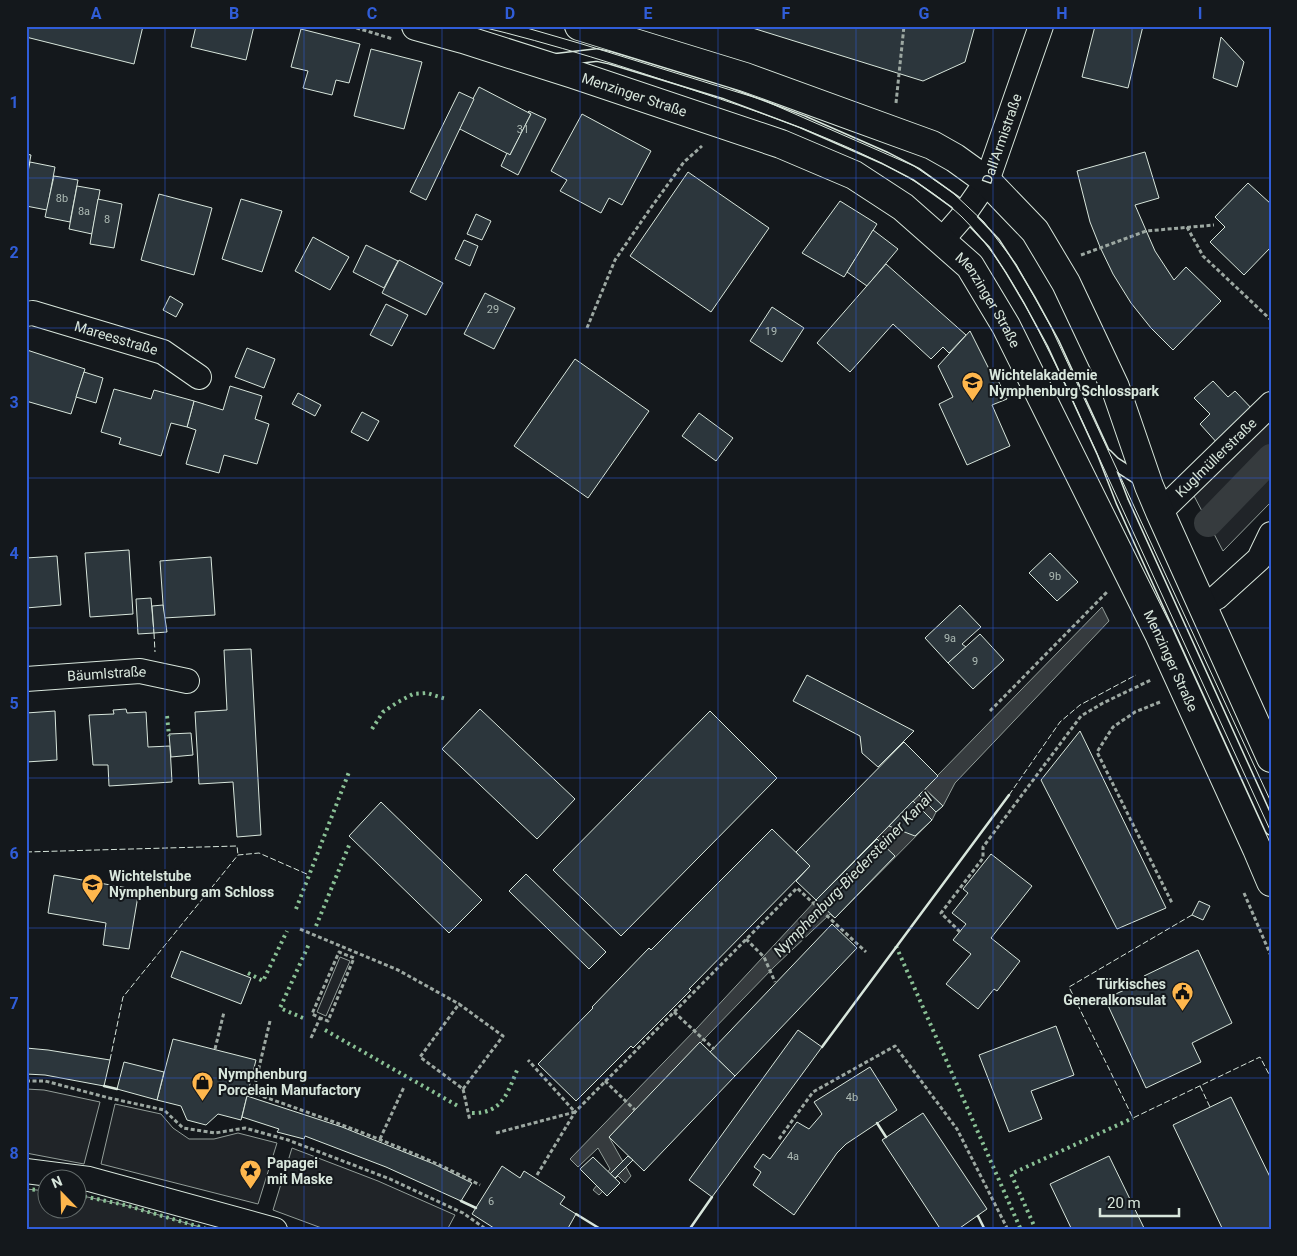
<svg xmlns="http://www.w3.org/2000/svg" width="1297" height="1256" viewBox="0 0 1297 1256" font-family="Roboto,sans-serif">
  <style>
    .green { fill: #202428; stroke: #939e99 }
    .water { fill: #363b3e; stroke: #939e99 }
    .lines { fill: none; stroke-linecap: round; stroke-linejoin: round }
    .canal { stroke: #363b3e; stroke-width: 28 }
    .building { fill: #2c363c; stroke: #d8e6dc }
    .service-casing { stroke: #d8e6dc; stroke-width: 14 }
    .minor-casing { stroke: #d8e6dc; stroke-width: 26 }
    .primary-casing { stroke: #d8e6dc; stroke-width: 30 }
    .path { stroke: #9da8a2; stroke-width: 3; stroke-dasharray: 4 2.5; stroke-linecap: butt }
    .service { stroke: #14181c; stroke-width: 11 }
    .minor { stroke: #14181c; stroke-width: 24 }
    .primary { stroke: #14181c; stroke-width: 28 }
    .tram { stroke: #d8e6dc; stroke-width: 1 }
    .hedge { stroke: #8ac095; stroke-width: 4; stroke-dasharray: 2.5 4; stroke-linecap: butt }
    .fence { stroke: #d8e6dc; stroke-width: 1; stroke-dasharray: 6 2.5; stroke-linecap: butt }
    .wall { stroke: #d8e6dc; stroke-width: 2.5 }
    .grid { fill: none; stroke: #305dd8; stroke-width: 1; stroke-opacity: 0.55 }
    .labels { text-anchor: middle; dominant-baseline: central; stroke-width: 4; stroke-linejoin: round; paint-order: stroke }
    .number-label { font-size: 11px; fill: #adbab4 }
    .street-label { font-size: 14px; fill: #d8e6dc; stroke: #14181c }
    .poi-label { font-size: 14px; font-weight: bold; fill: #d8e6dc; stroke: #14181c; text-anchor: start }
    .water-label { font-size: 15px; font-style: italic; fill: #d8e6dc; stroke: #14181c }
    .neatline { fill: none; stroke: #305dd8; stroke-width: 2 }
    .grid-label { font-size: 16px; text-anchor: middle; font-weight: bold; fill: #305dd8 }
  </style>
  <rect width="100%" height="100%" fill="#14181c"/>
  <!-- green -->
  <g class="green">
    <path d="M1271,420V502L1223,551L1193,494Z"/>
    <path d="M340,957L350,961L326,1016L317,1012Z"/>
    <path d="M26,1089L44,1090L100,1102L84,1164L26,1153Z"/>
    <path d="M115,1104L161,1114L173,1128L189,1139H214L238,1133L277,1143L258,1204L101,1164Z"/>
    <path d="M292,1148L378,1181L455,1215L447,1230H327L273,1210Z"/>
    <path d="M26,1189L47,1191L48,1208H78V1195L125,1205L210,1230H26Z"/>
  </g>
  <!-- water -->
  <path class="water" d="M1102,607L1109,621L955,783L943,806L936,812L932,820L835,918L830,914L774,967L609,1137L631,1176L625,1183L618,1176L599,1195L593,1190L610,1169L598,1148L578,1167L570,1159L697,1028L816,900Z"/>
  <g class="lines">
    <!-- canal -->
    <path class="canal" d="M1208,523L1271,458"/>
  </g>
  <!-- building -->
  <g class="building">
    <path d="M26,26H143L134,64L26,37Z"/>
    <path d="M196,26H254L246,60L191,47Z"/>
    <path d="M746,26L915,27L975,26L965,62L923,81Z"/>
    <path d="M1095,26H1143L1128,88L1082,77Z"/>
    <path d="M301,29L360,44L349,83L336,80L332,95L303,88L308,71L291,67Z"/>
    <path d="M1221,37L1244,62L1237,87L1213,78Z"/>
    <path d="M371,49L422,62L404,129L354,116Z"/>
    <path d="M479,87L531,114L510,155L458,128Z"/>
    <path d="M459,92L474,99L426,200L410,192Z"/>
    <path d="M529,111L546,119L518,175L501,166L507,153L510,155L531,114L528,112Z"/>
    <path d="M582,114L651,151L622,205L609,198L601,213L560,191L567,180L551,171Z"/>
    <path d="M1145,152L1159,198L1135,205L1155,251L1174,280L1186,267L1221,301L1173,350L1151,328L1131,303L1113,274L1100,247L1090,222L1077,171Z"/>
    <path d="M26,154L31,155L26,181Z"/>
    <path d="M30,162L55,167L47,210L26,206V181Z"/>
    <path d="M688,172L769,228L711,312L630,256Z"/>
    <path d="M54,176L78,180L70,222L45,217Z"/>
    <path d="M1248,183L1271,204V247L1244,275L1210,242L1225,227L1215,217Z"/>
    <path d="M77,186L100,190L92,234L69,229Z"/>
    <path d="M159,194L212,208L194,275L141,260Z"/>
    <path d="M98,199L122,204L114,248L90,244Z"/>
    <path d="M241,199L282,211L262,272L222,259Z"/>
    <path d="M840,201L877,224L844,277L802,253Z"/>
    <path d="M476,214L491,221L482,240L467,234Z"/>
    <path d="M873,230L898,249L867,286L847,272Z"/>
    <path d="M313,237L349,257L330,290L295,271Z"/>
    <path d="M464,240L478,246L470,266L455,259Z"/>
    <path d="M366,245L398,261L384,288L353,272Z"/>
    <path d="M399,260L443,283L426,315L382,293Z"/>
    <path d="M886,264L966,335L949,353L943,347L931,359L893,324L850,372L817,343Z"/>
    <path d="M485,293L515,308L494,349L464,334Z"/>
    <path d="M170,296L183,304L176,317L163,310Z"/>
    <path d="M386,304L408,315L392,346L370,335Z"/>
    <path d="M772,307L804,328L782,362L750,341Z"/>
    <path d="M970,331L992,375L995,374L1007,399L992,405L1010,446L967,465L939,404L953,397L938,366Z"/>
    <path d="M247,348L275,359L264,388L235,377Z"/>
    <path d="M27,350L85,369L71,414L26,401Z"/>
    <path d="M575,359L649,411L588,498L514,446Z"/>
    <path d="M84,372L103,378L96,403L76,397Z"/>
    <path d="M1213,381L1228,397L1235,391L1255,412L1219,445L1200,424L1210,414L1194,398Z"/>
    <path d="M230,386L262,396L255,419L269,424L257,464L224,455L219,473L186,464L196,430L187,427L194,401L223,410Z"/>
    <path d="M114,389L151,399L154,390L194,401L187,427L171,423L161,456L119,444L121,438L101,432Z"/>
    <path d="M298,393L321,405L315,416L292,404Z"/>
    <path d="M362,412L379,421L368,441L351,432Z"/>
    <path d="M699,413L733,438L716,461L682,436Z"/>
    <path d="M129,550L133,614L90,617L85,553Z"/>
    <path d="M1050,553L1078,582L1057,601L1029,573Z"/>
    <path d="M57,556L61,605L26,608V558Z"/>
    <path d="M211,557L215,615L164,618L160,561Z"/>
    <path d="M151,598L154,633L138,634L136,599Z"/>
    <path d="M163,605L167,632L154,633L152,606Z"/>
    <path d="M960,605L981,627L962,644L966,647L948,663L925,638Z"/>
    <path d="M980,634L1004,660L973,689L948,663Z"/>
    <path d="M251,649L261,835L237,837L233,782L199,784L195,712L227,710L224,650Z"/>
    <path d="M807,675L914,731L878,767L862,753L860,736L793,701Z"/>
    <path d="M126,709L127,713L146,712L148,747L170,746L172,782L109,786L108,765H93L89,715L114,714L113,710Z"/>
    <path d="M480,709L575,799L537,839L442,749Z"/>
    <path d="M55,711L57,760L26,762V713Z"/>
    <path d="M710,711L777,778L621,936L553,870Z"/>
    <path d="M1080,731L1166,908L1117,929L1041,780Z"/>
    <path d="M191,733L193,755L171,757L169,734Z"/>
    <path d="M904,742L938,776L816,900L796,881L810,866L796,852Z"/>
    <path d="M925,789L943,806L936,812L919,795Z"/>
    <path d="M913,801L932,820L915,836L889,826Z"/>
    <path d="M381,802L482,900L449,933L349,836Z"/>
    <path d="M772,829L810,866L689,989L691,990L633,1048L631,1046L576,1101L538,1064L593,1008L592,1007L649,948L651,950Z"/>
    <path d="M877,839L895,856L835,918L816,900Z"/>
    <path d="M991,854L1032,886L991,938L1020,961L997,991L994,989L978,1009L946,984L971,954L953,940L966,924L952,913L968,893L963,889Z"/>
    <path d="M526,874L606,952L589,969L509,891Z"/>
    <path d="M54,875L139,890L129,949L103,945L106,923L48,913Z"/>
    <path d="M1199,901L1210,906L1203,920L1192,915Z"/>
    <path d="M832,924L857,948L735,1076L710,1052Z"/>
    <path d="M1198,950L1232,1023L1192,1043L1201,1062L1146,1088L1105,999L1146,980L1144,976Z"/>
    <path d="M181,951L251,978L241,1004L171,977Z"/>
    <path d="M1056,1026L1074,1075L1031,1091L1042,1119L1009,1132L979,1055Z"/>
    <path d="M798,1030L822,1047L712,1197L689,1180Z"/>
    <path d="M173,1039L256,1060L241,1120L218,1114L206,1125L187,1120L181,1106L157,1100Z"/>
    <path d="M700,1042L735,1076L644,1171L609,1137Z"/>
    <path d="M26,1048L48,1050L110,1060L104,1086L45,1075L26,1074Z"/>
    <path d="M124,1062L164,1072L157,1100L117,1089Z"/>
    <path d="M870,1067L897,1110L846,1144L837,1153L794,1215L753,1185L761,1172L754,1167L763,1154L770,1159L797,1122L809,1129L822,1114L814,1102Z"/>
    <path d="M247,1096L342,1127L434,1164L472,1183L461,1201L386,1167L305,1136L304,1139L277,1132L279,1129L242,1117Z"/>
    <path d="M1231,1097L1271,1179V1227L1266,1230H1236L1235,1228L1223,1230L1173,1125Z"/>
    <path d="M923,1113L987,1209L957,1230H941L882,1140Z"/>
    <path d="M628,1156L633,1160L615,1178L610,1174Z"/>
    <path d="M1109,1156L1145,1230H1072L1050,1184Z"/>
    <path d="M593,1157L620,1183L607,1196L580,1169Z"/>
    <path d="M502,1166L520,1178L524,1171L565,1197L560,1204L576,1214L567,1230H497L472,1214Z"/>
  </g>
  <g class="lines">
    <defs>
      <g id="service">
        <path d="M554,60L597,55L611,58L726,93L803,122L885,158L916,174L955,202L994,243L1011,269L1030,301L1053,343L1103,452L1122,501L1271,829"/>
        <path d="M1106,455L1114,463L1142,481"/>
      </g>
      <g id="minor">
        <path id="s1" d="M942,240L962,217L987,181L1041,26"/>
        <path id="s2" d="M26,314L33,313L163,352L199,377"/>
        <path id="s3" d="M1160,512L1271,404"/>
        <path d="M1203,605L1217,597L1259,559L1271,534"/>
        <path id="s4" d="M26,679L140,671L187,681"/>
        <path d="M26,1171L89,1179L275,1230"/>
      </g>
      <g id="primary">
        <path id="s5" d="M416,26L463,39L573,74L781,144L854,175L903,207L970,266L1006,326L1159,634L1257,849L1271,882"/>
        <path d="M579,26L745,77L932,145L955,158L987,181L1035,231L1066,283L1115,387L1149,486L1160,512L1271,758"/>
      </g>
    </defs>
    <!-- service casing -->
    <use href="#service" class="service-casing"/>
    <!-- minor casing -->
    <use href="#minor" class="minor-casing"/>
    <!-- primary casing -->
    <use href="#primary" class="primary-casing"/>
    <!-- path -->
    <g class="path">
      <path d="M350,26L393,39"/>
      <path d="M896,103L904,26"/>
      <path d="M1187,227L1203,256L1271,320"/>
      <path d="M1081,255L1146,231L1214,225"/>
      <path d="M587,328L615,260L650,209L684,162L702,146"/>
      <path d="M1160,702L1135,712L1113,727L1097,752L1172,903"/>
      <path d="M990,711L1107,592"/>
      <path d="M1244,893L1271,956"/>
      <path d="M300,929L398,970L459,1004"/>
      <path d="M960,932L941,913L983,858V847L1081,716L1103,703L1151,680"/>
      <path d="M746,939L764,957L775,982"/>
      <path d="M674,1012L714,1049"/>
      <path d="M270,1021L253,1093C330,1120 407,1147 480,1185"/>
      <path d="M311,1038L320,1018L312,1014L339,952L354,958L328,1021L320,1018"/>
      <path d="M215,1049L224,1012"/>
      <path d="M26,1081H45L109,1098L164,1110L183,1128L215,1133L245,1128L288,1140L390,1179L463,1213L487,1230"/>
      <path d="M605,1081L635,1110"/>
      <path d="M463,1089L503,1036L459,1004L420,1057L463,1089L470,1121"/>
      <path d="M496,1133L575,1112L528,1060"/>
      <path d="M380,1139L404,1087"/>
      <path d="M779,1139L813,1092L895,1046L957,1129L1008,1230"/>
      <path d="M537,1175L575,1112L797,888L866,952"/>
    </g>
    <!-- service -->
    <use href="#service" class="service"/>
    <!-- minor -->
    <use href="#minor" class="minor"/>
    <!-- primary -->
    <use href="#primary" class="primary"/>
    <!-- tram -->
    <g class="tram">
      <path d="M478,26C554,44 628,68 702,93C751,109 799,126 847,147C889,166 928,185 962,217C1006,261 1032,318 1060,373L1271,832"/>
      <path d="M520,26L582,44L763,100L914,166L952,192L984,222L1016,264L1051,327L1271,802"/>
    </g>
    <!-- hedge -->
    <g class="hedge">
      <path d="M167,716L169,736"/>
      <path d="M372,729L383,712L398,702L413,694L427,693L446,699"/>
      <path d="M296,909L349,772"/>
      <path d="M316,926L350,843"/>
      <path d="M896,946L1021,1230"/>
      <path d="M248,973L263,981L287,931"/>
      <path d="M303,1018L280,1008L309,944"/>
      <path d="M325,1030L458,1106"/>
      <path d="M472,1113C503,1114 508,1091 518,1068"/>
      <path d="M26,1189L48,1191"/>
      <path d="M78,1195L125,1205L210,1230"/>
      <path d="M1036,1230L1011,1174L1133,1118"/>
    </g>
    <!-- fence -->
    <g class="fence">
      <path d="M154,633L155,652"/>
      <path d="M1009,795L1060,722L1080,705L1136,675"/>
      <path d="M26,852L237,846L238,855"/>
      <path d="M1192,915L1069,987L1133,1118L1260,1057L1271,1078"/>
      <path d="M110,1060L123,997L238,855L259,853L309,875"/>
      <path d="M1200,1086L1210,1107"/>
    </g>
    <!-- wall -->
    <g class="wall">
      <path d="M822,1047L1009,795"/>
      <path d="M104,1086L117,1089"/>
      <path d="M877,1123L886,1137"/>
      <path d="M461,1201L476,1208"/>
      <path d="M576,1214L602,1230"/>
      <path d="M978,1216L985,1230"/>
      <path d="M689,1230L712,1197"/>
    </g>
  </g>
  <!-- grid -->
  <path class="grid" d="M165,26V1230M304,26V1230M442,26V1230M580,26V1230M718,26V1230M856,26V1230M993,26V1230M1132,26V1230M26,178H1271M26,328H1271M26,478H1271M26,628H1271M26,778H1271M26,928H1271M26,1078H1271"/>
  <!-- icons -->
  <defs>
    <symbol id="school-pin" viewBox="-11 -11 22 30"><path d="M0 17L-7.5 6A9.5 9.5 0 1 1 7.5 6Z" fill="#ffb74d" stroke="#14181c"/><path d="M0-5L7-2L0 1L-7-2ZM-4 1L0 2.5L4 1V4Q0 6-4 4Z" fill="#111"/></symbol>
    <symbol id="civic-pin" viewBox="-11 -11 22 30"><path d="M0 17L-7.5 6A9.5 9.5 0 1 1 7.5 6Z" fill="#ffb74d" stroke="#14181c"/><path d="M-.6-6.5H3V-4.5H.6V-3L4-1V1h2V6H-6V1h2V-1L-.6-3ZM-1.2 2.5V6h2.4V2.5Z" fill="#111"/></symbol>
    <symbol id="shop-pin" viewBox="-11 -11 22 30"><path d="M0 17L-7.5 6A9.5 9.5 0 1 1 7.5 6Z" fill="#ffb74d" stroke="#14181c"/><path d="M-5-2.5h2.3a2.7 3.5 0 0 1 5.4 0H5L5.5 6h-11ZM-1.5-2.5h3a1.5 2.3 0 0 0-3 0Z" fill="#111"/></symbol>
    <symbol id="sight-pin" viewBox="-11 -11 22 30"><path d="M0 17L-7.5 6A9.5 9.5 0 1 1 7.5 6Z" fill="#ffb74d" stroke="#14181c"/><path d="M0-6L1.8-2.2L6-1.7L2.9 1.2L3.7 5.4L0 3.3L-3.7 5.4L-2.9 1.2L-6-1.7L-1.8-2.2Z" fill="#111"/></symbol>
  </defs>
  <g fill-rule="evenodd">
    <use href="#school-pin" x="960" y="370" width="25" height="34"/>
    <use href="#school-pin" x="80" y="872" width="25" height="34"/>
    <use href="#civic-pin" x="1170" y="980" width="25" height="34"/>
    <use href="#shop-pin" x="190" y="1070" width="25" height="34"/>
    <use href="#sight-pin" x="238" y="1158" width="25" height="34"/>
  </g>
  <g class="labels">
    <!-- number labels -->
    <g class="number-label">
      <text x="523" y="129">31</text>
      <text x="62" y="198">8b</text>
      <text x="84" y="211">8a</text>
      <text x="107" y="219">8</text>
      <text x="493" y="309">29</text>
      <text x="771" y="331">19</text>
      <text x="1055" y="576">9b</text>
      <text x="950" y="638">9a</text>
      <text x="975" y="661">9</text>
      <text x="852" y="1097">4b</text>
      <text x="793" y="1156">4a</text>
      <text x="491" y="1201">6</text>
    </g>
    <!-- street labels -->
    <g class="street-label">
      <text stroke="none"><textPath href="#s5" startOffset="229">Menzinger Straße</textPath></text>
      <text stroke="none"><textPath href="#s1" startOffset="119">Dall'Armistraße</textPath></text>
      <text stroke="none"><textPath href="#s5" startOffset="649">Menzinger Straße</textPath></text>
      <text stroke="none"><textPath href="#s2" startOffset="94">Mareesstraße</textPath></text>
      <text stroke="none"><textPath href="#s3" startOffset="78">Kuglmüllerstraße</textPath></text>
      <text stroke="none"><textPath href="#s5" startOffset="1054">Menzinger Straße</textPath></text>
      <text stroke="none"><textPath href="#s4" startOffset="81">Bäumlstraße</textPath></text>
    </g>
    <!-- poi labels -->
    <g class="poi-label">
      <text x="989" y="375">Wichtelakademie<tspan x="989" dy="16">Nymphenburg Schlosspark</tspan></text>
      <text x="109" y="876">Wichtelstube<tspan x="109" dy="16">Nymphenburg am Schloss</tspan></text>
      <text x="1166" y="984" text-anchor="end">Türkisches<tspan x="1166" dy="16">Generalkonsulat</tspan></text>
      <text x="218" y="1074">Nymphenburg<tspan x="218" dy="16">Porcelain Manufactory</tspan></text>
      <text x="267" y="1163">Papagei<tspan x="267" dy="16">mit Maske</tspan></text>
    </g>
    <!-- water labels -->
    <g class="water-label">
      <text transform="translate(853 875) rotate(-46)">Nymphenburg-Biedersteiner Kanal</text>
    </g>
  </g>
  <!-- border -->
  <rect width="1297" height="1256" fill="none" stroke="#14181c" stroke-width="55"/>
  <!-- north arrow -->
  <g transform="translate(62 1194) rotate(337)"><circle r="24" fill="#14181c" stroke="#626a69"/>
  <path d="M0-4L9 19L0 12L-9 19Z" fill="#ffb74d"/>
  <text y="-8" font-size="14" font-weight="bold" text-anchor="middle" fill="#d8e6dc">N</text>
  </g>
  <!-- scale -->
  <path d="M1100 1208v8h79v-8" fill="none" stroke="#d8e6dc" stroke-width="2.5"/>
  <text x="1107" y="1208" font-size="15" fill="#d8e6dc" stroke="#14181c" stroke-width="4" paint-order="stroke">20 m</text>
  <rect x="28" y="28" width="1242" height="1200" class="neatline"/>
  <g class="grid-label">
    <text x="96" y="19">A</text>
    <text x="234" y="19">B</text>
    <text x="372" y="19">C</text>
    <text x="510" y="19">D</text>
    <text x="648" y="19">E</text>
    <text x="786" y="19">F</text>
    <text x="924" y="19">G</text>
    <text x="1062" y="19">H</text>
    <text x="1200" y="19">I</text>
    <text x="14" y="108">1</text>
    <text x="14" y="258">2</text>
    <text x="14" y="408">3</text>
    <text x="14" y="559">4</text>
    <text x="14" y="709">5</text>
    <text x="14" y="859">6</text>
    <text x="14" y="1009">7</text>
    <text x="14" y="1159">8</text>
  </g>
</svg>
